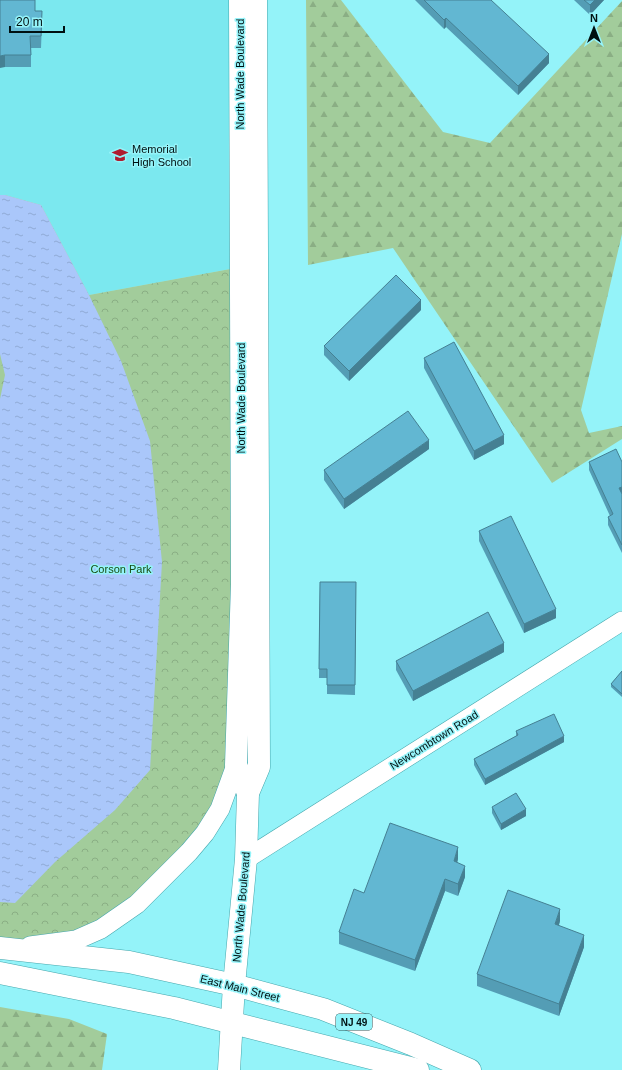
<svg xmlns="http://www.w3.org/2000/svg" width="622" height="1070" viewBox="0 0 622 1070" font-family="Arial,sans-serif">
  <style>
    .built { fill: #7be8ef }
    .forest { fill: url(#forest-firs) }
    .park { fill: url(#park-crowns) }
    .water { fill: url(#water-ripples) }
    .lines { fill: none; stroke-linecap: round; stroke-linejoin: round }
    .tertiary-casing { stroke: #44a6ac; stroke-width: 20 }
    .secondary-casing { stroke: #44a6ac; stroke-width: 23 }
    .trunk-casing { stroke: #44a6ac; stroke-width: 23 }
    .tertiary { stroke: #fff; stroke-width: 19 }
    .secondary { stroke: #fff; stroke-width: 22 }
    .trunk { stroke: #fff; stroke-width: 22 }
    .wall { fill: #549db5 }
    .shaded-wall { fill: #458093 }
    .building { fill: #62b7d2; stroke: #458093 }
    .labels { text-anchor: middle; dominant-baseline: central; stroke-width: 3; stroke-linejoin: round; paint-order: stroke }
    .shield { fill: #94f3f9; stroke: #2c5457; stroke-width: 1 }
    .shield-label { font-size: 10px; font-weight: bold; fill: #001011 }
    .street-label { font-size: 11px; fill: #001011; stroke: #94f3f9 }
    .poi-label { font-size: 11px; fill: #001011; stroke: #94f3f9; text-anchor: start }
    .park-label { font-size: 11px; fill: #194b11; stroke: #94f3f9 }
  </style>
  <defs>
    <pattern id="forest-firs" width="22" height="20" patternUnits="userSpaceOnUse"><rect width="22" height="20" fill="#a2cc9b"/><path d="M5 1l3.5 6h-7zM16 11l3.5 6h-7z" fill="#8aae84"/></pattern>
    <pattern id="park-crowns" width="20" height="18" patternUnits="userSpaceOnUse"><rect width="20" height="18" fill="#a2cc9b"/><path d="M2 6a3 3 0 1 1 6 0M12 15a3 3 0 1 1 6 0" fill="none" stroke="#8aae84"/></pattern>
    <pattern id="water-ripples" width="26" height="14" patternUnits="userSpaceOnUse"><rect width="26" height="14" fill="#aac7fa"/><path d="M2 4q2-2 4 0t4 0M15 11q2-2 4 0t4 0" fill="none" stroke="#90aad5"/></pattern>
  </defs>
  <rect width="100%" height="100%" fill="#94f3f9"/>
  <!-- built -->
  <path class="built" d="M0,0H240L241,267L89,295L41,205L5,195H0Z"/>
  <!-- forest -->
  <g class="forest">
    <path d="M306,0H341L443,132L490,143L622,1V234L581,410L589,433L622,426V439L552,483L393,248L308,265Z"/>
    <path d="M0,1007L69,1019L107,1034L102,1070H0Z"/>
  </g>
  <!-- park -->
  <path class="park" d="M0,195H5L41,205L89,295L241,267L236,765L220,809L101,929L0,948Z"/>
  <!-- water -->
  <path class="water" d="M0,195H5L41,205L89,295L121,361L150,441L162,562L150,770L115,810L55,862L15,903L0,902V399L5,375L0,354Z"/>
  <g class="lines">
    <defs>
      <g id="tertiary">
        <path d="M246,859L622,621"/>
        <path d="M30,946L76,940L101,929L137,904L189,852L205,833L220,809L236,765"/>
      </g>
      <g id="secondary">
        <path d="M240,0L242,584L236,765L248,793"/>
        <path d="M229,1070L234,985L246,859L248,793L259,767L256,0"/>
      </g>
      <g id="trunk">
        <path d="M0,948L129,962L234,985L323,1009L411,1044L470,1070"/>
        <path d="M0,973L174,1008L418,1070"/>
      </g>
    </defs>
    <!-- tertiary casing -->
    <use href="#tertiary" class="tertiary-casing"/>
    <!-- secondary casing -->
    <use href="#secondary" class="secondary-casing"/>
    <!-- trunk casing -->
    <use href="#trunk" class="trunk-casing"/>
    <!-- tertiary -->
    <use href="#tertiary" class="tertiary"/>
    <!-- secondary -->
    <use href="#secondary" class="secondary"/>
    <!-- trunk -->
    <use href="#trunk" class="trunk"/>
  </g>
  <!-- wall -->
  <g class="wall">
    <path d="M0,0L35,11L42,23L41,48H31V67H5Z"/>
    <path d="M415,0H491L549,63L518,95L446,27L444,29Z"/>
    <path d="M574,0H604L590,15Z"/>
    <path d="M421,310L349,381L324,355V346Z"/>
    <path d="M424,358L504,444L474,460L424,368Z"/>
    <path d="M429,449L344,509L324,480V470Z"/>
    <path d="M589,462H622V553L608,525V517L610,516L589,470Z"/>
    <path d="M479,531L556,618L524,633L479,541Z"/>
    <path d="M320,582H356L355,695L327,694V678H319Z"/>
    <path d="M504,652L413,701L396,670V661Z"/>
    <path d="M622,671V697L611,687V684Z"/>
    <path d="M516,731L564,742L485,785L474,765V759L516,736Z"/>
    <path d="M492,807L526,816L501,830L492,813Z"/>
    <path d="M458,859L457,863L465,877L458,896L445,891L415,971L339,944V932L364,893Z"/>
    <path d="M560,921L559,925L584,947L559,1016L477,986V974Z"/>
  </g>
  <!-- shaded-wall -->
  <g class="shaded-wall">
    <path d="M595,0H604L590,15V5Z"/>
    <path d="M446,18V27L444,29V20Z"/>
    <path d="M549,54V63L518,95V86Z"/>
    <path d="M5,55V67L0,68V56Z"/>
    <path d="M421,300V310L349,381V371Z"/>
    <path d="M504,435V444L474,460V451Z"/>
    <path d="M429,440V449L344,509V499Z"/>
    <path d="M622,487V495L619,488Z"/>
    <path d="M556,609V618L524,633V624Z"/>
    <path d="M504,643V652L413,701V691Z"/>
    <path d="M564,736V742L485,785V779Z"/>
    <path d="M526,809V816L501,830V824Z"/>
    <path d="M458,847V859L454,873V861Z"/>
    <path d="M465,866V877L458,896V884Z"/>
    <path d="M445,879V891L415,971V960Z"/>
    <path d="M560,909V921L555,936V924Z"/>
    <path d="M584,935V947L559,1016V1004Z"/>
  </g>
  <!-- building -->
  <g class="building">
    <path d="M0,0H35V11H42L41,36H30L31,55H5L0,56Z"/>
    <path d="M424,0H491L549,54L518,86L446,18L444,20Z"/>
    <path d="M584,0H595L590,5Z"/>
    <path d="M396,275L421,300L349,371L324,346Z"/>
    <path d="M454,342L504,435L474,451L424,358Z"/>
    <path d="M408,411L429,440L344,499L324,470Z"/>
    <path d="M616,449L622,462V487L619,488L622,494V545L608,517L613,514L589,462Z"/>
    <path d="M511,516L556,609L524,624L479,531Z"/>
    <path d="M320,582H356L355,685H327V669H319Z"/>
    <path d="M488,612L504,643L413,691L396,661Z"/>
    <path d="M622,671V694L611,684Z"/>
    <path d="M554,714L564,736L485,779L474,759L518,735L516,731Z"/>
    <path d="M516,793L526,809L501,824L492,807Z"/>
    <path d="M390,823L458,847L454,861L465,866L458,884L445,879L415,960L339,932L354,889L364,893Z"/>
    <path d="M508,890L560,909L555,924L584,935L559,1004L477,974Z"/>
  </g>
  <!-- icons -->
  <defs>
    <symbol id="school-bare" viewBox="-9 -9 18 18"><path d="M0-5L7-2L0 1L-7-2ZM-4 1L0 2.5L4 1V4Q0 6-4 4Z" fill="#af1c2f" stroke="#94f3f9" stroke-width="2.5" paint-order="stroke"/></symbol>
  </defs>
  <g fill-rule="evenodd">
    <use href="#school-bare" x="109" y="144" width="22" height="22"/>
  </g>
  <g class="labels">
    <!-- shield labels -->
    <rect class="shield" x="336" y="1014" width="36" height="16" rx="3"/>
    <g class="shield-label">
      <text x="354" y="1022">NJ 49</text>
    </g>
    <!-- street labels -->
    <g class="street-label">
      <text transform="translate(240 74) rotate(-90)">North Wade Boulevard</text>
      <text transform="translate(241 398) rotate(-90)">North Wade Boulevard</text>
      <text transform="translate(434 740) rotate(-32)">Newcombtown Road</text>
      <text transform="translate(241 907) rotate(-85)">North Wade Boulevard</text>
      <text transform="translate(240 988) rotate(14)">East Main Street</text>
    </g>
    <!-- poi labels -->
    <g class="poi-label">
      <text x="132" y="149">Memorial<tspan x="132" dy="13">High School</tspan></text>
    </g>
    <!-- park labels -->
    <g class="park-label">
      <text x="121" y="569">Corson Park</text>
    </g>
  </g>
  <!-- north arrow -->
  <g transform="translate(594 28)" stroke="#94f3f9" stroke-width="3" paint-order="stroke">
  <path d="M0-3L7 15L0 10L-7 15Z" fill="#001011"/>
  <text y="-6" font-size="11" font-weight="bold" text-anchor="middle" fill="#001011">N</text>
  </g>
  <!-- scale -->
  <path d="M10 26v6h54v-6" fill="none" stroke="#001011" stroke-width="2"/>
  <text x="16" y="26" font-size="12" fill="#001011" stroke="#94f3f9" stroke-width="3" paint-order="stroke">20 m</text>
</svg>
